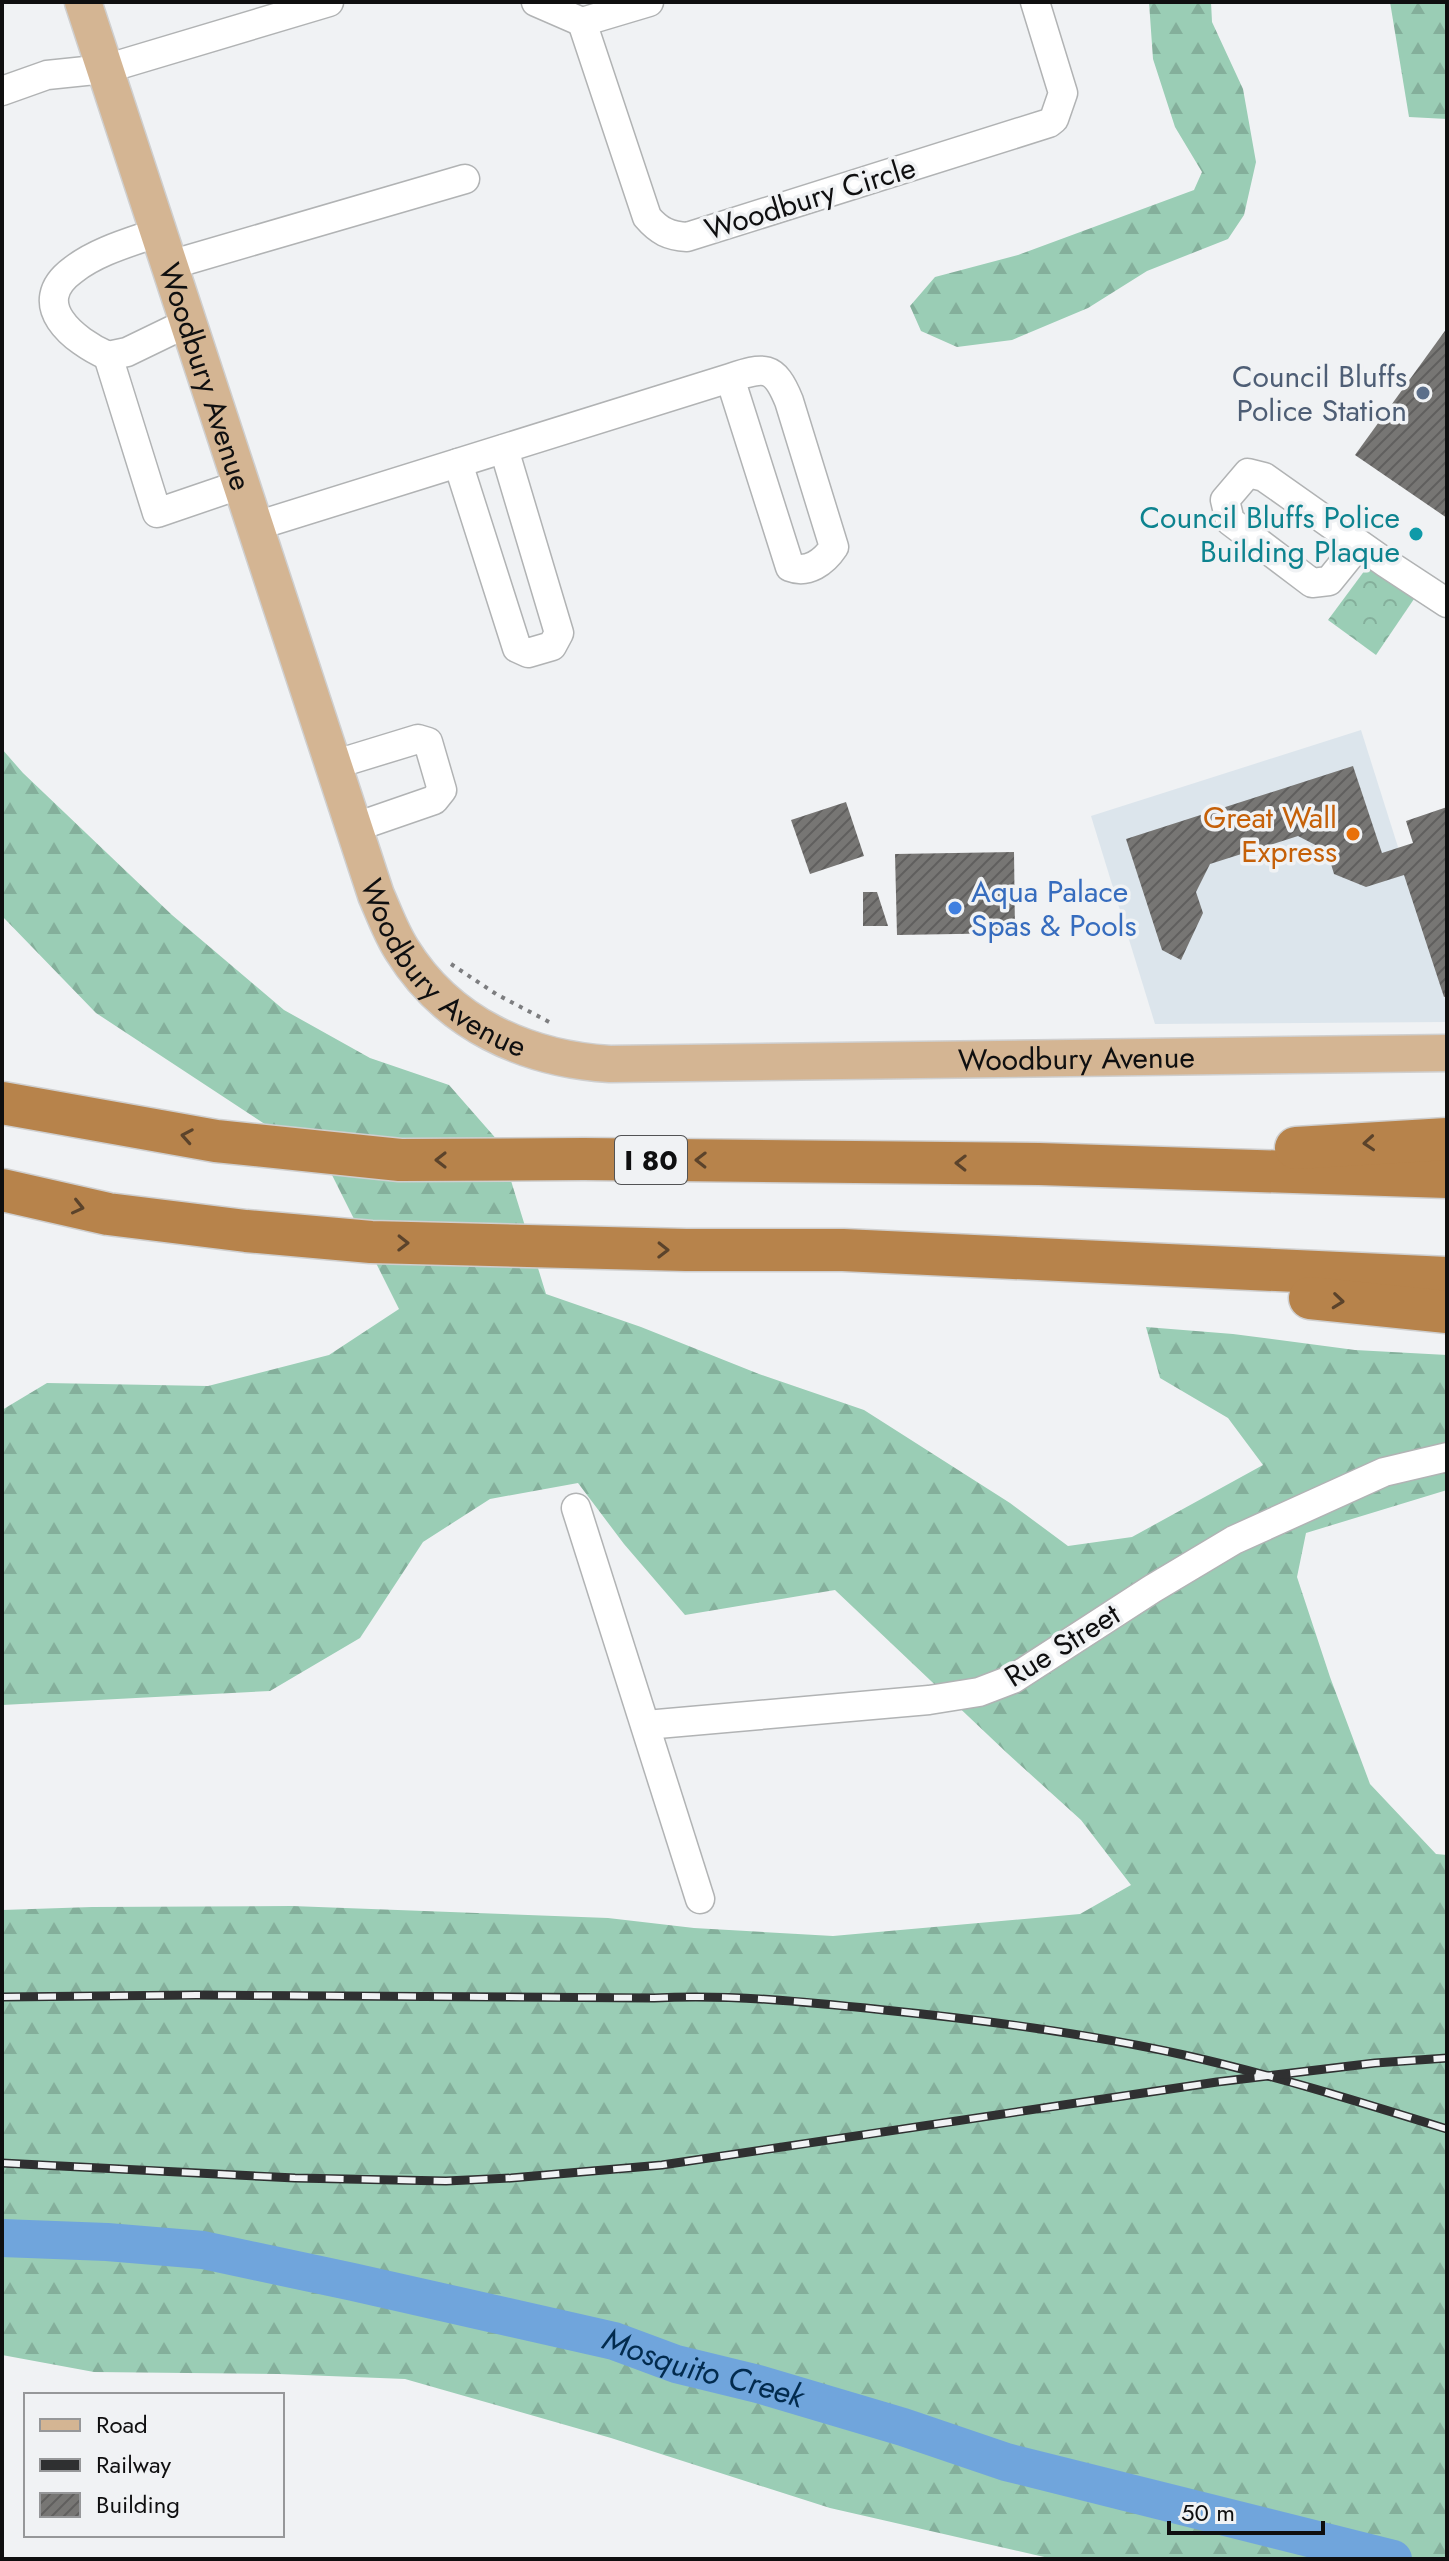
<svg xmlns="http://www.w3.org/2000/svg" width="1449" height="2561" viewBox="0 0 1449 2561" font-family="Jost,sans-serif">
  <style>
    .built { fill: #dce5ec }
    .forest { fill: url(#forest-firs) }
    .park { fill: url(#park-crowns) }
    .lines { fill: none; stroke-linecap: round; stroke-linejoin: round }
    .river { stroke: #70a5dc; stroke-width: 38 }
    .building { fill: url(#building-hatch) }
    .minor-casing { stroke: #b1b3b4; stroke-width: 31 }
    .major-casing { stroke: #cfcfcf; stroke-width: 39 }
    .highway-casing { stroke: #cfcfcf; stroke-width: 45 }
    .path { stroke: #7c7d7f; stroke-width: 4; stroke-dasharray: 4 6; stroke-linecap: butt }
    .minor { stroke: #fff; stroke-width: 28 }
    .major { stroke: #d4b593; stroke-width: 36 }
    .highway { stroke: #b7834b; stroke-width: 42 }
    .rail-casing { stroke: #2f3031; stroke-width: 9 }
    .rail { stroke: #f0f2f4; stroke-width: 6; stroke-dasharray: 18; stroke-linecap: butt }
    .oneway { stroke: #5b432b }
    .service-dot { fill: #5c6f8a; stroke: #f0f2f4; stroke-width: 3 }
    .culture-dot { fill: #0f9aa8; stroke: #f0f2f4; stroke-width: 3 }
    .food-dot { fill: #e8710a; stroke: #f0f2f4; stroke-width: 3 }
    .shop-dot { fill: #3f7fe0; stroke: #f0f2f4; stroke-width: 3 }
    .labels { text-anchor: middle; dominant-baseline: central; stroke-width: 7; stroke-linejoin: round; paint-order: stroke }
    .shield { fill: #f0f2f4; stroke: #525354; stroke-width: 2 }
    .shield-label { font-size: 28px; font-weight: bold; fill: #0f0f10 }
    .street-label { font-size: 30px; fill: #0f0f10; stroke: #f0f2f4 }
    .service-label { font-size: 30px; fill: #4e5e75; stroke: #f0f2f4; text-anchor: end }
    .culture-label { font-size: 30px; fill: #0d838f; stroke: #f0f2f4; text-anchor: end }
    .food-label { font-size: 30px; fill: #c56008; stroke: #f0f2f4; text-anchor: end }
    .shop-label { font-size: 30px; fill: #366cbe; stroke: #f0f2f4; text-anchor: start }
    .water-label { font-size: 32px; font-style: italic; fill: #022b4e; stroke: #f0f2f4 }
  </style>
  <defs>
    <pattern id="forest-firs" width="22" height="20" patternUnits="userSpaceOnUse" patternTransform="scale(2)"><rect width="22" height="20" fill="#9acdb5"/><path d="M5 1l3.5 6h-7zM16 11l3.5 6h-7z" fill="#84af9b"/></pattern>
    <pattern id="park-crowns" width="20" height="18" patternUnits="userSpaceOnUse" patternTransform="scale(2)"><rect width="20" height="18" fill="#9acdb5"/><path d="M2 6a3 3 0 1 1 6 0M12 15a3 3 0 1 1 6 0" fill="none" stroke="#84af9b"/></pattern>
    <pattern id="building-hatch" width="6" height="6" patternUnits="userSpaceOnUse" patternTransform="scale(2)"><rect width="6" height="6" fill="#777674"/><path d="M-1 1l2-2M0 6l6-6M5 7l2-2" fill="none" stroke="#605f5e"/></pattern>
  </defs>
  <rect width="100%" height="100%" fill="#f0f2f4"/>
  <!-- built -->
  <path class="built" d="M1361,730L1447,1002V1022L1155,1024L1091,816Z"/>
  <!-- forest -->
  <g class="forest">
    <path d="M1149,2H1211L1212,22L1243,89L1256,162L1244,215L1228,239L1147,271L1088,308L1012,340L957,347L921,331L910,306L935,277L1018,255L1194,190L1202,172L1175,127L1153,59Z"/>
    <path d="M1390,2H1447V119L1409,117Z"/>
    <path d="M2,749L23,773L172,915L284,1010L370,1058L449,1085L499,1142L546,1294L641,1327L759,1374L864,1410L1010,1503L1068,1546L1132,1537L1263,1465L1228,1418L1160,1378L1146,1327L1233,1334L1355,1350L1447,1355V1490L1306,1533L1297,1577L1330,1677L1370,1784L1436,1854L1447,1855V2559H1053L830,2508L611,2438L405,2379L278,2374L94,2372L2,2355V1910L92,1907L292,1906L608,1918L694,1928L833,1936L1080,1914L1131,1885L1081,1820L1007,1753L835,1590L685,1615L624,1544L578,1483L490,1499L423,1542L360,1638L270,1691L2,1705V1410L47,1383L208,1386L329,1355L399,1309L331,1173L277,1132L96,1013L2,916Z"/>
  </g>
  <!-- park -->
  <path class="park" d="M1368,566L1414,599L1376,655L1328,620Z"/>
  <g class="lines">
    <!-- river -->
    <path class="river" id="s1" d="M2,2238L107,2242L203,2250L353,2282L614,2341L676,2364L758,2384L903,2427L1006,2462L1393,2559"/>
  </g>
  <!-- building -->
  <g class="building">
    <path d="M1447,328V518L1355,455Z"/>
    <path d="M1353,766L1382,853L1413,843L1406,821L1447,807V996L1444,997L1404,875L1366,887L1334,874L1327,851L1298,836L1210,864L1196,892L1203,913L1181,960L1162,950L1126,839Z"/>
    <path d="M846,802L864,856L810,874L791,820Z"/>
    <path d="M1014,852L1015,933L897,935L895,854Z"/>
    <path d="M863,892H877L888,926H863Z"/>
  </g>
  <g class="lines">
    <defs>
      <g id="minor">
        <path d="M536,2L582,22"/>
        <path d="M649,2L582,22L647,217C659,231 669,236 687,237L1049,123L1054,119L1063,93L1035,2"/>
        <path d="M2,91L47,75L105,69L329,2"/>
        <path d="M159,232C131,242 97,251 73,270C27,304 74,341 108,356L127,352L189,322"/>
        <path d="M170,265L465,179"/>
        <path d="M108,356L157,513L242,484"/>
        <path d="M458,463L517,648L528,653L552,646L559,633L504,449"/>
        <path d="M256,526L730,378C764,367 774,364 789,401L834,547C824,562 808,574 790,567L730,378"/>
        <path d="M1359,544L1329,581L1312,583L1230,521L1225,500L1248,473L1264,477L1386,563L1447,603"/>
        <path d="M333,765L418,739L428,742L442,790L434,800L353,828"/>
        <path d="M576,1508L700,1899"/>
        <path d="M646,1725L929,1700L979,1692L1013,1679L1152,1589L1234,1540L1384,1472L1447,1457"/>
      </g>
      <g id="major">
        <path id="s2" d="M83,2L376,895C384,913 391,933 402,950C448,1024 526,1059 610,1064L1447,1053"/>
      </g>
      <g id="highway">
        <path d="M2,1103L216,1141L400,1160L584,1159L1039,1164L1447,1177"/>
        <path d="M1296,1148L1447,1139"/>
        <path d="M2,1190L108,1214L246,1231L371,1242L686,1250H843L1447,1278"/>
        <path d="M1310,1298L1447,1312"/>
      </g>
    </defs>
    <!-- minor casing -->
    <use href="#minor" class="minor-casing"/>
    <!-- major casing -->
    <use href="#major" class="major-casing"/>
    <!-- highway casing -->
    <use href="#highway" class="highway-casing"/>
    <!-- path -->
    <path class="path" d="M451,964L496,994L553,1024"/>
    <!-- minor -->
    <use href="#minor" class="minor"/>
    <!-- major -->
    <use href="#major" class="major"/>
    <!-- highway -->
    <use href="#highway" class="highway"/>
    <defs>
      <g id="rail">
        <path d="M2,1997L196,1995L654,1998C730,1994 808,2002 884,2010C984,2020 1086,2033 1184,2055C1273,2075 1360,2102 1447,2129"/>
        <path d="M2,2163L295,2178L446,2181L511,2178L662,2165L1217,2082L1375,2063L1447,2058"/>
      </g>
    </defs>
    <!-- rail casing -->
    <use href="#rail" class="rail-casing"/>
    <!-- rail -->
    <use href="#rail" class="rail"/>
  </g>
  <!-- one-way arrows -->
  <defs><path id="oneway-chevron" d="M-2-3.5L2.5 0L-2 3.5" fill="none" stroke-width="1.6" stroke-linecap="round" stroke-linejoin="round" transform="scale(2)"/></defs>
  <g class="oneway">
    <use href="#oneway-chevron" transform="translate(187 1136) rotate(-170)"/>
    <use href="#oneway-chevron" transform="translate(1369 1143) rotate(176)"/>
    <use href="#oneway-chevron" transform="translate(441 1160) rotate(180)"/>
    <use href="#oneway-chevron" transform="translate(701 1160) rotate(-179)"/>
    <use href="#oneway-chevron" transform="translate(961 1163) rotate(-179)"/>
    <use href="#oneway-chevron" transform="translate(78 1207) rotate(13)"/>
    <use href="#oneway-chevron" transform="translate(403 1243) rotate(1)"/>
    <use href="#oneway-chevron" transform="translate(663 1250) rotate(1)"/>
    <use href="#oneway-chevron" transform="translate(1338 1301) rotate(6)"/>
  </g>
  <!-- markers -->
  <circle class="service-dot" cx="1423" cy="393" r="8"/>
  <circle class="culture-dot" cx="1416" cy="534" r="8"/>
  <circle class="food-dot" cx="1353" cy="834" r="8"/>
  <circle class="shop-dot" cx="955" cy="908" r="8"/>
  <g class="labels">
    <!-- shield labels -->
    <rect class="shield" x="615" y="1136" width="72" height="48" rx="6"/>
    <g class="shield-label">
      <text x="651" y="1160">I 80</text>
    </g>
    <!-- street labels -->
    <g class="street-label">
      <text transform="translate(810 198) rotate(-17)">Woodbury Circle</text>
      <text stroke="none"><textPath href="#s2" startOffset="394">Woodbury Avenue</textPath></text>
      <text stroke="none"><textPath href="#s2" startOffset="1042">Woodbury Avenue</textPath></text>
      <text stroke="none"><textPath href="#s2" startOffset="1714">Woodbury Avenue</textPath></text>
      <text transform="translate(1062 1645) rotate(-32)">Rue Street</text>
    </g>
    <!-- service labels -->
    <g class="service-label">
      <text x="1407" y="376">Council Bluffs<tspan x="1407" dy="34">Police Station</tspan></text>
    </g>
    <!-- culture labels -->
    <g class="culture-label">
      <text x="1400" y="517">Council Bluffs Police<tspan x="1400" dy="34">Building Plaque</tspan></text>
    </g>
    <!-- food labels -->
    <g class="food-label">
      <text x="1337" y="817">Great Wall<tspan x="1337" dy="34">Express</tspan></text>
    </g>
    <!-- shop labels -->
    <g class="shop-label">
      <text x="971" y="891">Aqua Palace<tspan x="971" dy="34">Spas &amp; Pools</tspan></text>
    </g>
    <!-- water labels -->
    <g class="water-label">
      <text stroke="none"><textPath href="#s1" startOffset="716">Mosquito Creek</textPath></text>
    </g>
  </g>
  <!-- border -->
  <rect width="1449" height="2561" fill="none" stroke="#0f0f10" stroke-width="8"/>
  <!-- legend -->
  <rect x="24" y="2393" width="260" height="144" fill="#f0f2f4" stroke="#969799" stroke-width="2"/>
  <rect x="40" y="2419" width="40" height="12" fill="#d4b593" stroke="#969799" stroke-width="2"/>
  <text x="96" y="2433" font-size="24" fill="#0f0f10">Road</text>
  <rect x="40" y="2459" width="40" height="12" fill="#2f3031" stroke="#969799" stroke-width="2"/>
  <text x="96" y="2473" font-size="24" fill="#0f0f10">Railway</text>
  <rect x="40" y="2493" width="40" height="24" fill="url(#building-hatch)" stroke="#969799" stroke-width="2"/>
  <text x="96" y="2513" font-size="24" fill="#0f0f10">Building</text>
  <!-- scale -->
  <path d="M1169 2521v12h154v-12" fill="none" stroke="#0f0f10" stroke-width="4"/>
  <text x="1181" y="2521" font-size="24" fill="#0f0f10" stroke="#f0f2f4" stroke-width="6" paint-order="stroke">50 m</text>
</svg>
